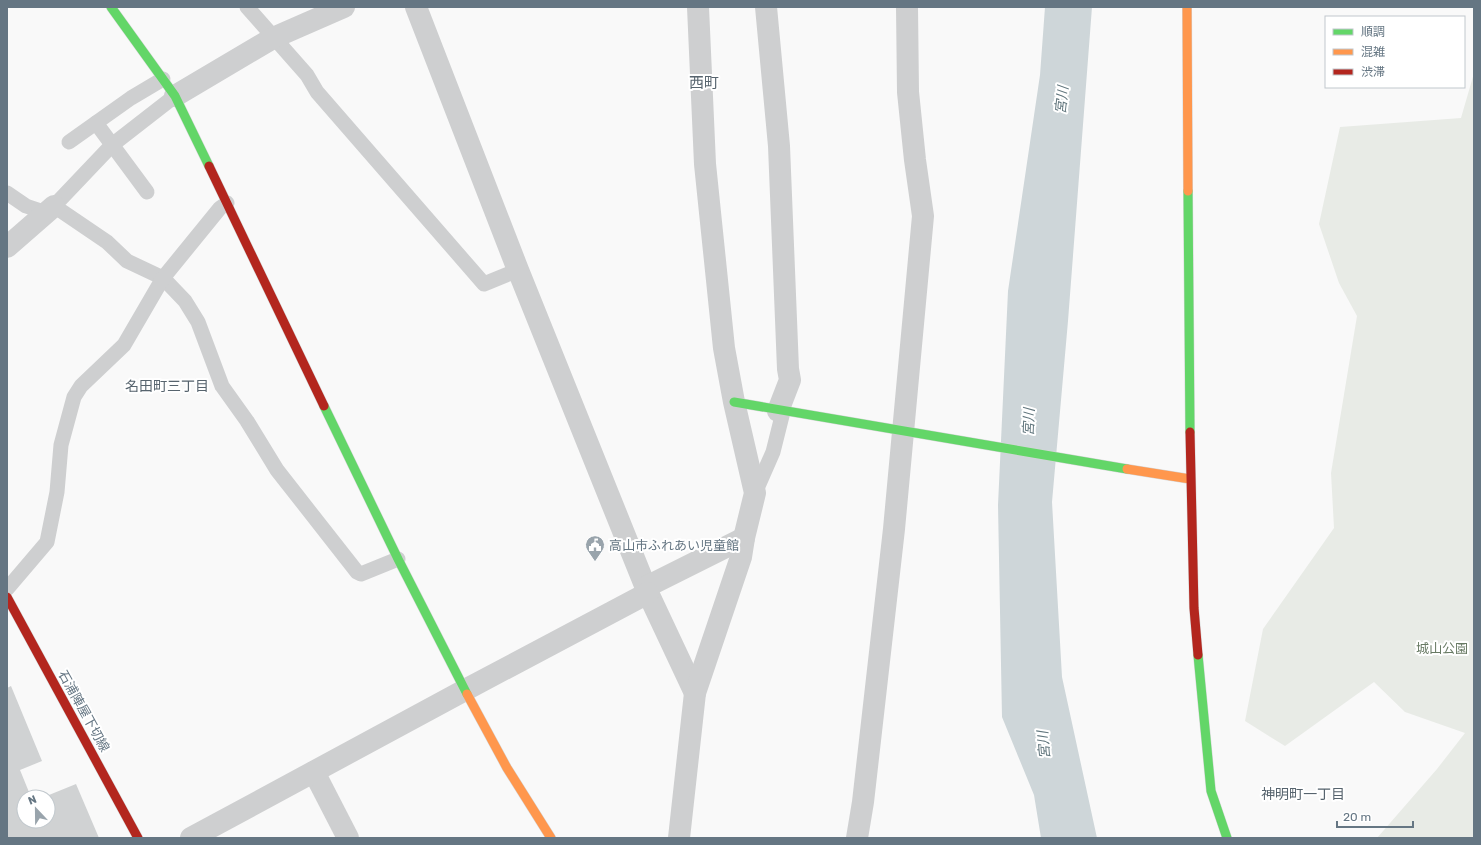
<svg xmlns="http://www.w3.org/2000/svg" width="1481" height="845" viewBox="0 0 1481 845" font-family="Rubik,'Noto Sans JP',sans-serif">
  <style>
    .green { fill: #e8ebe6 }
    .water { fill: #ced6d9 }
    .building { fill: #d0d2d3 }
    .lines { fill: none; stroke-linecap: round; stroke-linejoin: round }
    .fast-casing { stroke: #d5d6d7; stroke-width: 10 }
    .slow-casing { stroke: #d5d6d7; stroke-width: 10 }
    .jam-casing { stroke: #d5d6d7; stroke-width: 10 }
    .lane { stroke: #cecfd0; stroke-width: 15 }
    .street { stroke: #cecfd0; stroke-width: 22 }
    .fast { stroke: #63d668; stroke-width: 9 }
    .slow { stroke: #ff974d; stroke-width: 9 }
    .jam { stroke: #b3261e; stroke-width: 9 }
    .labels { text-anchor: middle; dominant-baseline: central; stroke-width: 4; stroke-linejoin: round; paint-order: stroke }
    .poi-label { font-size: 13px; fill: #657683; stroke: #fff; text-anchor: start }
    .park-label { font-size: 13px; fill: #687a64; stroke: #fff }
    .street-label { font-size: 13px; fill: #657683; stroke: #fff }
    .water-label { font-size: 14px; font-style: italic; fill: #60757c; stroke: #fff }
    .neighbourhood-label { font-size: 14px; fill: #57646e; stroke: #fff }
    .quarter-label { font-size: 15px; fill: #57646e; stroke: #fff }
  </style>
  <rect width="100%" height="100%" fill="#f9f9f9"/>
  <!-- green -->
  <path class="green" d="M1474,73V838H1377L1437,769L1465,733L1405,712L1374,682L1285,746L1245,721L1263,629L1334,528L1331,473L1357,316L1339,283L1319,224L1340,127L1461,118Z"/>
  <!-- water -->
  <path class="water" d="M1045,7H1092L1068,321L1052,502L1062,677L1097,838H1041L1034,795L1002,717L998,505L1008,291L1040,75Z"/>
  <!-- building -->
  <path class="building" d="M11,686L42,761L20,770L31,797H24V821H48V797H44L76,784L99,838H7V688Z"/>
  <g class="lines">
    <defs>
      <g id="fast">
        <path d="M111,7L175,96L209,166"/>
        <path d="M1188,191L1190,432"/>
        <path d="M734,402L1127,469"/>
        <path d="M324,406L398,559L467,694"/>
        <path d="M1198,655L1211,791L1227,838"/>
      </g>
      <g id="slow">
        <path d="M1187,7L1188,191"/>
        <path d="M1127,469L1190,479"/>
        <path d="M467,694L507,768L551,838"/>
      </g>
      <g id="jam">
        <path d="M209,166L324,406"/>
        <path d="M1190,432L1194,608L1198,655"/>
        <path d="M7,597L138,838"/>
      </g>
    </defs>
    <!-- fast casing -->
    <use href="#fast" class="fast-casing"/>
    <!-- slow casing -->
    <use href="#slow" class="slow-casing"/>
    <!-- jam casing -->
    <use href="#jam" class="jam-casing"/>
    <!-- lane -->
    <g class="lane">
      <path d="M247,7L307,75L317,92L484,284L518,270"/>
      <path d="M175,96L112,145L54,206L107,242L127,261L163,278L185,301L198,322L222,386L247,421L277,470L357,572L361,574L398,559"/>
      <path d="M96,123L147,192"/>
      <path d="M69,142L131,98L163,79"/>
      <path d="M7,193L26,206L47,213"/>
      <path d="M755,493L773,452L783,412"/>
      <path d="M7,589L47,542L57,492L61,445L74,397L81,386L124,345L163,278L220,208L227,203"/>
    </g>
    <!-- street -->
    <g class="street">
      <path d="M416,7L518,270L648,593L695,693"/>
      <path d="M766,7L779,146L788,369L790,380L778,411"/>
      <path d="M175,96L273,38L344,7"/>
      <path d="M7,247L54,206"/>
      <path d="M646,587L744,538"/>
      <path d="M314,772L348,838"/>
      <path d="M191,838L465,690L648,593"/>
      <path d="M679,838L695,693L741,557L744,538L755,493L734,402L724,348L705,164L698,7"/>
      <path d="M857,838L863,802L894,529L923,216L915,160L908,92L907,7"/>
    </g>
    <!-- fast -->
    <use href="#fast" class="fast"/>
    <!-- slow -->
    <use href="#slow" class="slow"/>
    <!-- jam -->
    <use href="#jam" class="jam"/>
  </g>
  <!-- icons -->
  <defs>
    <symbol id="civic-pin" viewBox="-11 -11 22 30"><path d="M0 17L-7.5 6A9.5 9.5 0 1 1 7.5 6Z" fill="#99a4ac" stroke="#fff"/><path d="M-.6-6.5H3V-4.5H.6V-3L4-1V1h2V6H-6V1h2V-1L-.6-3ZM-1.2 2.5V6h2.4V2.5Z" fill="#fff"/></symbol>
  </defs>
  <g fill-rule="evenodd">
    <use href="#civic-pin" x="584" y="534" width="22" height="30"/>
  </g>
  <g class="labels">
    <!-- poi labels -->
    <g class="poi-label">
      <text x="609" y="545">高山市ふれあい児童館</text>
    </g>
    <!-- park labels -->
    <g class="park-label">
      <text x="1442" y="648">城山公園</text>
    </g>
    <!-- street labels -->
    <g class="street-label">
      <text transform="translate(84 711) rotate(61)">石浦陣屋下切線</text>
    </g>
    <!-- water labels -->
    <g class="water-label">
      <text transform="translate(1062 100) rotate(-84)">宮川</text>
      <text transform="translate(1029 422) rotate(-88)">宮川</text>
      <text transform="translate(1044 745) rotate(-95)">宮川</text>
    </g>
    <!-- neighbourhood labels -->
    <g class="neighbourhood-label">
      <text x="167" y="386">名田町三丁目</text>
      <text x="1303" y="794">神明町一丁目</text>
    </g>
    <!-- quarter labels -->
    <g class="quarter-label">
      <text x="704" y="83">西町</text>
    </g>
  </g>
  <!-- border -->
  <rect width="1481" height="845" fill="none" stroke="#657683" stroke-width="16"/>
  <!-- legend -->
  <rect x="1325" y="16" width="140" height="72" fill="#ffffff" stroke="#c1c8cd"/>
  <rect x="1333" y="29" width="20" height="6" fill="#63d668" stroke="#c1c8cd"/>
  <text x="1361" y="36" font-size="12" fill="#657683">順調</text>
  <rect x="1333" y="49" width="20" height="6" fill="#ff974d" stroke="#c1c8cd"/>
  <text x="1361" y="56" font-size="12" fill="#657683">混雑</text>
  <rect x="1333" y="69" width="20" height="6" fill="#b3261e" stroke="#c1c8cd"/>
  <text x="1361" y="76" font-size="12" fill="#657683">渋滞</text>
  <!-- north arrow -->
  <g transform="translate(36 809) rotate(338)"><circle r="19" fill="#ffffff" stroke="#c1c8cd"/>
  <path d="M0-3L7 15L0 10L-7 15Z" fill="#99a4ac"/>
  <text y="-6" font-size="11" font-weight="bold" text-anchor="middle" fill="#657683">N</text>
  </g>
  <!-- scale -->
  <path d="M1337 821v6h76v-6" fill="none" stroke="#657683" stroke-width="2"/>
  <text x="1343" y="821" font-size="12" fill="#657683" stroke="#ffffff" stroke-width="3" paint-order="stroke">20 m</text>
</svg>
